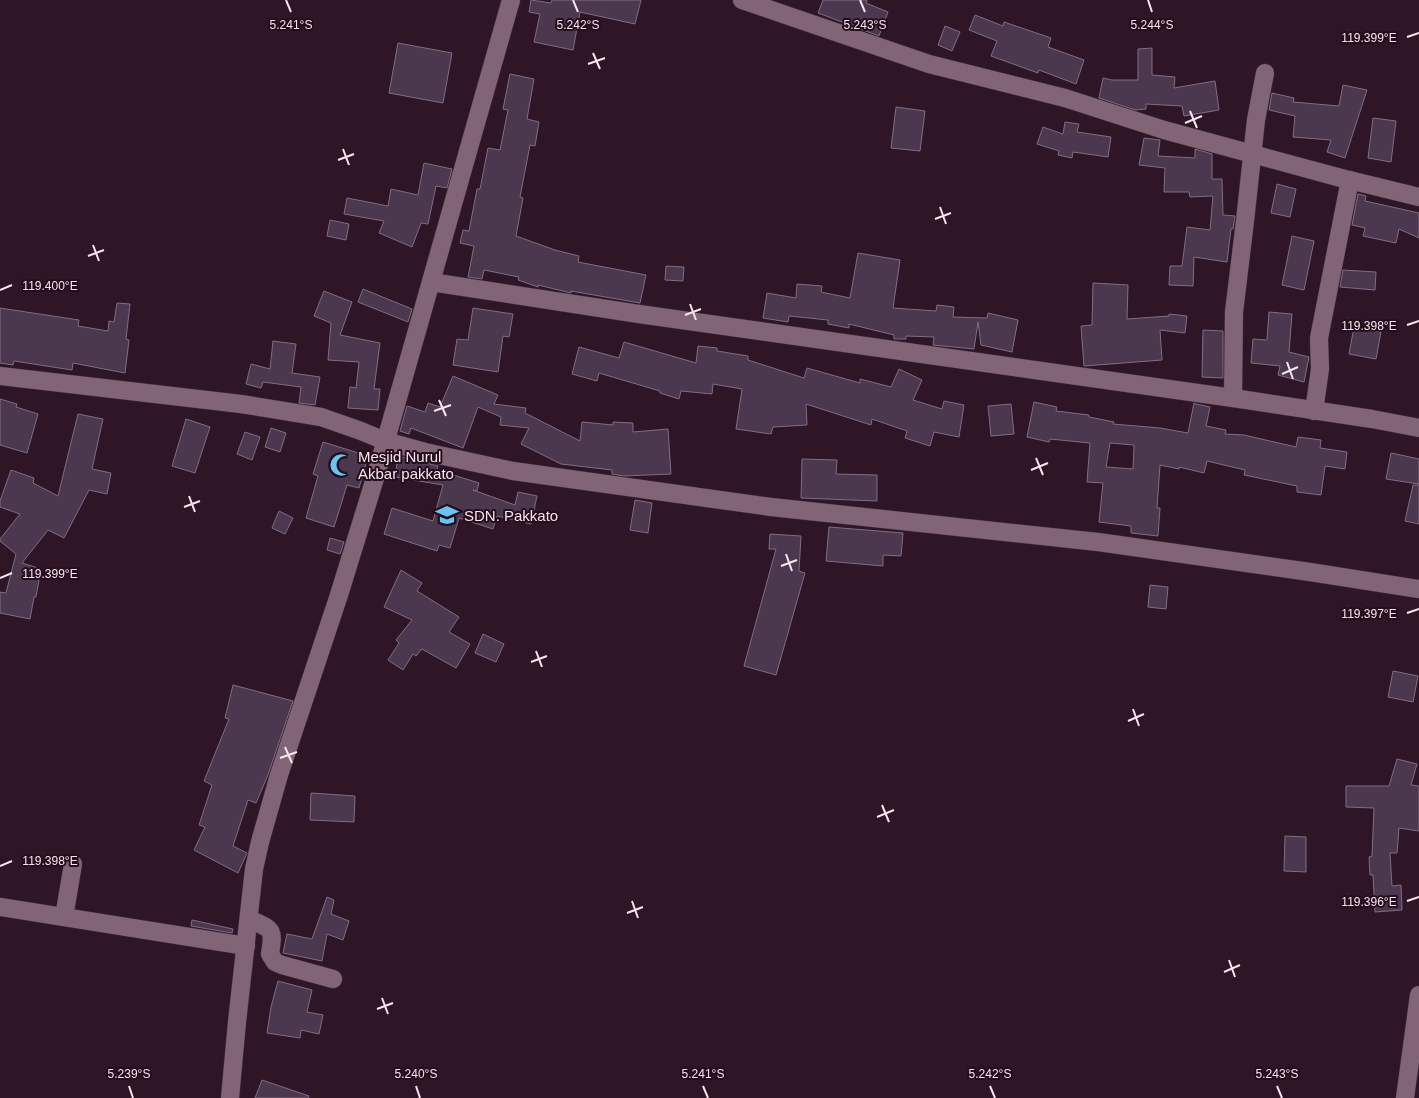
<svg xmlns="http://www.w3.org/2000/svg" width="1419" height="1098" viewBox="0 0 1419 1098" font-family="Arial,sans-serif">
  <style>
    .building { fill: #4b384f; stroke: #816c85; fill-rule: evenodd }
    .lines { fill: none; stroke-linecap: round; stroke-linejoin: round }
    .minor-casing { stroke: #463440; stroke-width: 19 }
    .minor { stroke: #816476; stroke-width: 18 }
    .ticks { fill: none; stroke: #f6e5ef; stroke-width: 2 }
    .labels { text-anchor: middle; dominant-baseline: central; stroke-width: 4; stroke-linejoin: round; paint-order: stroke }
    .poi-label { font-size: 15px; fill: #f6e5ef; stroke: #240d1c; text-anchor: start }
    .ticks-label { font-size: 12px; text-anchor: middle; fill: #f6e5ef; stroke: #240d1c; stroke-width: 4; stroke-linejoin: round; paint-order: stroke }
  </style>
  <rect width="100%" height="100%" fill="#2e1626"/>
  <!-- building -->
  <g class="building">
    <path d="M531,0L551,3L552,0H641L635,24L580,12L573,50L534,42L540,14L529,12Z"/>
    <path d="M823,0H867L866,3L888,12L879,36L818,13Z"/>
    <path d="M975,15L1003,26L1004,22L1051,38L1048,47L1084,60L1076,84L1039,70L1038,73L991,56L997,41L969,30Z"/>
    <path d="M945,26L960,32L952,51L938,45Z"/>
    <path d="M398,43L452,53L443,103L389,93Z"/>
    <path d="M1152,48V75L1175,77L1174,88L1215,81L1219,110L1184,116L1182,106L1146,104V109L1135,110L1099,98L1103,78L1112,80H1138V49Z"/>
    <path d="M510,74L534,79L527,119L539,122L535,146L530,145L520,197L523,198L516,236L555,250L579,256L578,262L646,275L640,303L571,291V293L538,285V287L518,280L519,277L484,270L482,279L468,277L474,246L460,243L463,230L469,231L477,189H480L488,148L500,150L508,110L503,109Z"/>
    <path d="M1343,85L1367,90L1345,158L1327,152L1331,140L1293,137L1295,116L1269,110L1272,93L1294,98L1293,102L1339,106Z"/>
    <path d="M896,107L925,111L920,151L891,148Z"/>
    <path d="M1373,118L1396,121L1391,162L1368,158Z"/>
    <path d="M1065,122L1079,124L1077,132L1111,137L1108,157L1073,152L1072,158L1058,155L1059,151L1037,144L1043,127L1063,134Z"/>
    <path d="M1144,138L1160,140L1158,156L1195,158V149L1212,154V179H1222L1223,215L1235,216L1233,229H1231L1227,262L1194,257L1193,286L1169,285L1170,266H1182L1187,227L1210,230L1213,196L1190,197L1189,192H1164L1165,168L1139,165Z"/>
    <path d="M424,163L452,169L447,188L436,186L428,224L421,223L412,247L379,233L384,221L344,214L347,198L388,206L391,189L418,195Z"/>
    <path d="M1277,184L1296,189L1290,217L1271,213Z"/>
    <path d="M1358,194L1366,196L1365,201L1419,213V238L1399,229L1396,243L1363,236L1365,228L1352,225Z"/>
    <path d="M330,220L349,224L346,240L327,236Z"/>
    <path d="M1292,236L1314,241L1304,290L1282,285Z"/>
    <path d="M858,253L900,260L893,308L936,311L937,305L954,307L953,317L987,318L988,313L1018,320L1012,352L981,345L978,322L974,349L933,345L934,337L906,336V339H894V335L849,324V328L828,324V320L789,316L788,322L763,318L767,293L796,298L797,284L822,286L821,292L850,298Z"/>
    <path d="M666,266L684,267L683,281L665,280Z"/>
    <path d="M1343,270L1376,272L1375,290L1340,287Z"/>
    <path d="M1093,283L1128,285L1127,319L1169,316V314L1187,316L1185,333L1160,330L1162,360L1084,366L1081,326L1092,325Z"/>
    <path d="M363,289L412,309L408,322L358,302Z"/>
    <path d="M324,291L352,302L340,335L380,343L374,389H380L378,410L348,408L350,387L356,388L359,362L328,360L331,323L314,316Z"/>
    <path d="M117,303L130,304L126,339L129,340L125,373L73,363L72,370L14,361L13,365L0,363V308L79,320L78,326L108,331L109,321L114,322Z"/>
    <path d="M473,308L513,314L509,337L503,336L498,372L453,365L457,339L468,340Z"/>
    <path d="M1269,312L1292,314L1289,352L1309,357L1304,382L1278,375L1280,366L1251,363L1253,339L1267,340Z"/>
    <path d="M1365,320L1381,322L1379,332H1381L1376,359L1349,354L1354,327L1364,329Z"/>
    <path d="M1203,330L1223,331V378L1202,377Z"/>
    <path d="M273,341L296,344L292,373L320,377L315,405L299,403L301,387L263,382L261,388L246,384L251,364L270,369Z"/>
    <path d="M624,342L696,363L698,346L717,348V351L748,356V360L804,378L807,368L860,383V379L891,387L899,369L922,380L913,400L942,409L944,401L964,405L959,437L934,432L930,446L905,438L907,431L872,419L871,425L806,404L807,425L773,427L771,434L736,429L742,389L713,384L712,394L681,391L679,399L660,393V391L599,373L597,381L572,374L579,347L619,358Z"/>
    <path d="M453,376L498,395L494,404L526,408L525,413L580,441L582,422L613,425V422L633,423V432L668,429L671,474L624,476L612,474V470L561,464L521,444L529,428L500,425L501,417L478,407L463,448L411,428L409,434L400,431L407,406L425,412L428,403L440,407Z"/>
    <path d="M0,399L17,404L16,407L38,414L27,453L0,445Z"/>
    <path d="M1034,402L1057,407L1056,411L1089,415V417L1114,422L1113,424L1160,428L1188,433L1194,403L1196,404L1210,407L1206,426L1226,430L1225,434L1244,435L1296,447L1298,437L1321,440L1320,448L1347,452L1345,469L1325,466L1321,495L1297,492V486L1244,475L1245,470L1207,461L1204,473L1179,467V469L1160,465L1157,508H1160L1158,536L1131,533V526L1099,522L1103,483L1087,482L1090,443L1050,439L1049,442L1027,437ZM1110,443L1134,445L1133,469L1106,467Z"/>
    <path d="M1011,404L1014,434L991,436L988,406Z"/>
    <path d="M78,414L103,419L92,469L111,473L107,494L89,490L64,538L48,530L22,563L41,569L36,597H34L30,619L0,613V592L6,593L16,554L0,541V539L20,514L0,507V501L11,470L34,478L33,483L58,496Z"/>
    <path d="M186,419L210,427L195,473L172,466Z"/>
    <path d="M271,428L286,433L280,452L265,447Z"/>
    <path d="M245,432L260,437L252,460L237,454Z"/>
    <path d="M323,442L368,456L359,488L347,485L334,527L306,518L318,476L313,474Z"/>
    <path d="M1391,453L1419,459V484L1386,479Z"/>
    <path d="M398,456L438,466L437,470L479,483L477,491L473,490L515,505L518,492L537,496L531,524L497,516L493,529L459,518L450,548L439,545L437,551L384,534L392,508L433,521L443,485L395,477Z"/>
    <path d="M802,459L837,460L836,474L877,475V501L801,498Z"/>
    <path d="M1413,485H1419V524L1405,521Z"/>
    <path d="M635,500L652,503L648,533L630,530Z"/>
    <path d="M279,511L293,518L285,534L272,528Z"/>
    <path d="M829,527L903,533L901,556L883,555V566L826,561Z"/>
    <path d="M770,534L801,536L799,571L805,573L776,675L744,666L776,549H769Z"/>
    <path d="M330,538L344,542L340,554L327,550Z"/>
    <path d="M401,570L422,583L417,591L459,617L449,632L470,644L456,668L422,649L416,656L413,654L403,670L388,660L399,643L396,640L412,620L384,607Z"/>
    <path d="M1150,585L1168,587L1166,609L1148,607Z"/>
    <path d="M483,634L504,644L496,662L475,653Z"/>
    <path d="M1393,671L1418,676L1413,702L1388,697Z"/>
    <path d="M233,685L293,701L268,775L256,803L248,800L233,846L247,853L238,873L194,850L205,827L199,825L212,785L204,781L229,719L225,718Z"/>
    <path d="M1397,759L1417,764L1411,785L1419,786V831L1399,828L1397,853H1390L1392,886L1401,885L1402,910L1375,912L1373,875H1370L1369,857L1372,856L1374,808L1346,807V786H1389Z"/>
    <path d="M311,793L355,796L354,822L310,820Z"/>
    <path d="M1285,836L1306,837V872L1284,871Z"/>
    <path d="M327,897L334,900L331,914L349,921L343,940L327,934L322,961L283,953L287,934L312,939Z"/>
    <path d="M192,920L233,929L232,933L191,926Z"/>
    <path d="M278,981L312,990L307,1012L323,1015L319,1034L301,1030L300,1038L267,1033L271,1007Z"/>
    <path d="M262,1080L309,1096L308,1098H255Z"/>
  </g>
  <g class="lines">
    <defs>
      <g id="minor">
        <path d="M742,0L929,64L1065,98L1164,130L1341,178L1419,197"/>
        <path d="M431,282L639,314L1233,398L1372,419L1419,428"/>
        <path d="M0,376L241,404L321,417L361,431L385,441L425,452L513,471L771,507L1098,542L1310,572L1419,589"/>
        <path d="M1233,398L1234,312L1245,221L1256,120L1265,73"/>
        <path d="M1314,411L1320,369L1319,338L1350,180"/>
        <path d="M0,907L246,946"/>
        <path d="M64,917L73,864"/>
        <path d="M249,919C273,930 274,928 270,954L275,962L282,965L333,979"/>
        <path d="M230,1098L237,1022L254,869L260,842L279,775L339,595L376,475L511,0"/>
        <path d="M1405,1098L1419,995"/>
      </g>
    </defs>
    <!-- minor casing -->
    <use href="#minor" class="minor-casing"/>
    <!-- minor -->
    <use href="#minor" class="minor"/>
  </g>
  <!-- ticks -->
  <path class="ticks" d="M286,0L291,12M573,0L578,12M860,0L865,12M1148,0L1152,12M1407,37L1419,33M593,53L600,69M588,64L605,58M1190,111L1197,128M1185,123L1202,116M343,149L349,165M338,160L354,154M940,207L946,224M935,219L951,213M93,245L99,261M88,256L104,250M0,290L12,285M690,304L696,320M685,315L701,309M1407,325L1419,321M1287,362L1293,379M1282,374L1298,367M439,400L446,416M434,411L451,405M1036,458L1043,475M1031,470L1048,463M189,496L195,512M184,507L200,501M786,554L792,571M781,566L797,560M0,578L12,573M1407,613L1419,609M536,651L542,667M531,662L547,656M1133,709L1139,726M1128,721L1144,714M285,747L292,763M280,758L297,752M882,805L889,822M877,817L894,810M0,866L12,861M632,901L638,918M1407,901L1419,897M627,913L643,907M1229,960L1235,977M1224,972L1240,965M382,998L388,1014M377,1009L393,1003M129,1086L133,1098M416,1086L420,1098M703,1086L708,1098M990,1086L995,1098M1277,1086L1282,1098"/>
  <!-- icons -->
  <defs>
    <symbol id="mosque-bare" viewBox="-9 -9 18 18"><path d="M3.5-4.9A6 6 0 1 0 3.5 4.9A5 5 0 1 1 3.5-4.9Z" fill="#6bc3f2" stroke="#240d1c" stroke-width="2.5" paint-order="stroke"/></symbol>
    <symbol id="school-bare" viewBox="-9 -9 18 18"><path d="M0-5L7-2L0 1L-7-2ZM-4 1L0 2.5L4 1V4Q0 6-4 4Z" fill="#6bc3f2" stroke="#240d1c" stroke-width="2.5" paint-order="stroke"/></symbol>
  </defs>
  <g fill-rule="evenodd">
    <use href="#mosque-bare" x="325" y="449" width="32" height="32"/>
    <use href="#school-bare" x="431" y="499" width="32" height="32"/>
  </g>
  <g class="labels">
    <!-- poi labels -->
    <g class="poi-label">
      <text x="358" y="456">Mesjid Nurul<tspan x="358" dy="17">Akbar pakkato</tspan></text>
      <text x="464" y="515">SDN. Pakkato</text>
    </g>
  </g>
  <g class="ticks-label">
    <text x="291" y="29">5.241°S</text>
    <text x="578" y="29">5.242°S</text>
    <text x="865" y="29">5.243°S</text>
    <text x="1152" y="29">5.244°S</text>
    <text x="1369" y="42">119.399°E</text>
    <text x="50" y="290">119.400°E</text>
    <text x="1369" y="330">119.398°E</text>
    <text x="50" y="578">119.399°E</text>
    <text x="1369" y="618">119.397°E</text>
    <text x="50" y="865">119.398°E</text>
    <text x="1369" y="906">119.396°E</text>
    <text x="129" y="1078">5.239°S</text>
    <text x="416" y="1078">5.240°S</text>
    <text x="703" y="1078">5.241°S</text>
    <text x="990" y="1078">5.242°S</text>
    <text x="1277" y="1078">5.243°S</text>
  </g>
</svg>
